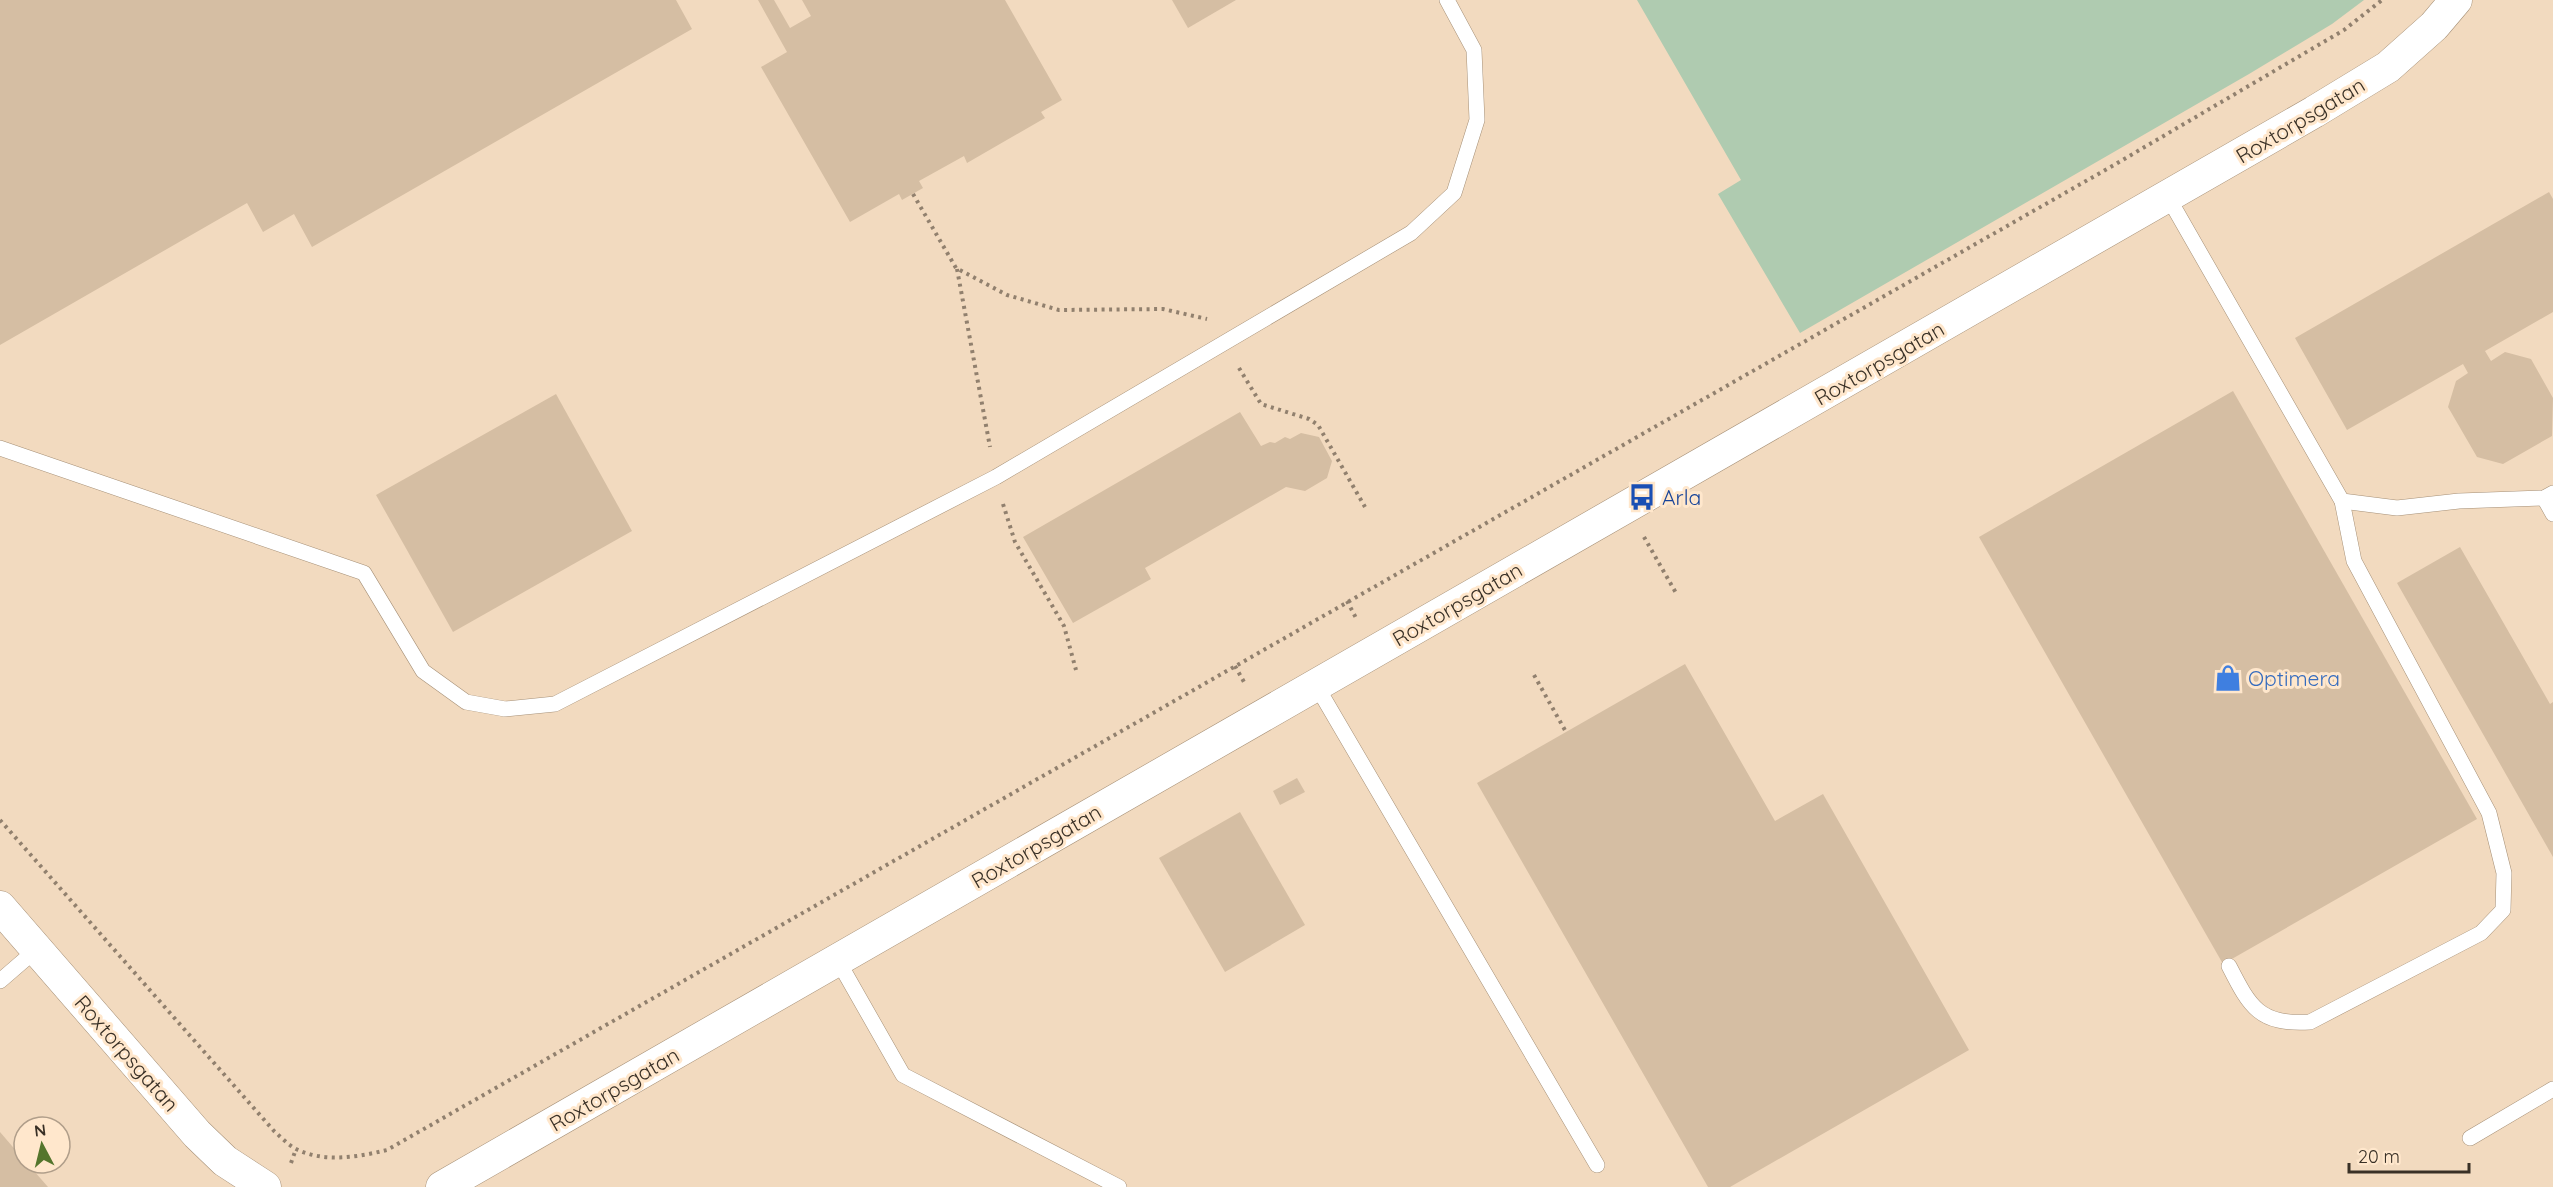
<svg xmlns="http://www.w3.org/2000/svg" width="2553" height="1187" viewBox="0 0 2553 1187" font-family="Quicksand,sans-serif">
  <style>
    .green { fill: #afcbb0 }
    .building { fill: #d5bea3 }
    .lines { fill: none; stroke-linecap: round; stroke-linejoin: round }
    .lane-casing { stroke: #a69077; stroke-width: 16 }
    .street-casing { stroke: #a69077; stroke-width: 33 }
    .path { stroke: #91806e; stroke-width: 4; stroke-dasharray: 3 4.5; stroke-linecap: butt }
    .lane { stroke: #fff; stroke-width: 15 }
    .street { stroke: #fff; stroke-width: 32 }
    .labels { text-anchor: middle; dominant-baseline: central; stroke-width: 6; stroke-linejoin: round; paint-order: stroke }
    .street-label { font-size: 21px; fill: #393026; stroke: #ffe7cc }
    .transit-label { font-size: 21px; fill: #164399; stroke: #ffe7cc; text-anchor: start }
    .shop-label { font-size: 21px; fill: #366cbe; stroke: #ffe7cc; text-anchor: start }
  </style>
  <rect width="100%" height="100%" fill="#f2dabf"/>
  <!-- green -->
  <path class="green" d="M1637,0H2364L2332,24L2249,74L1800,333L1718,194L1741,180Z"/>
  <!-- building -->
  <g class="building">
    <path d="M0,0H676L692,29L312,247L294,214L263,232L247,203L0,345Z"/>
    <path d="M758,0H774L790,28L811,16L802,0H1005L1062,100L1041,112L1045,118L967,163L964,156L919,181L923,188L902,200L899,194L850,222L761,67L787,52Z"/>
    <path d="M1172,0H1236L1188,28Z"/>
    <path d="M2549,192L2553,199V312L2485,351L2491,361L2505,352L2531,359L2553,398L2552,436L2503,464L2477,457L2448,407L2456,381L2468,373L2463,364L2347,430L2295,338Z"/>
    <path d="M2233,391L2477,819L2223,964L1979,537Z"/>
    <path d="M556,394L632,531L453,632L376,495Z"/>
    <path d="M1240,412L1261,446L1270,442L1275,443L1285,437L1290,439L1301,433L1319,437L1332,461L1327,478L1305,491L1286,487L1145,568L1151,579L1073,623L1023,537Z"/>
    <path d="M2460,547L2550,704L2553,702V857L2397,583Z"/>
    <path d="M1685,664L1775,821L1823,794L1969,1050L1730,1187H1708L1477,783Z"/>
    <path d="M1297,778L1305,792L1280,805L1273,791Z"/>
    <path d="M1240,812L1305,925L1225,972L1159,858Z"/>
    <path d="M0,1132L24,1160V1163H27L48,1187H0Z"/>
  </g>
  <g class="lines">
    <defs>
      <g id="lane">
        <path d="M2168,197L2342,501L2354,561L2489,813L2504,873L2503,910L2481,933L2310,1022C2259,1025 2250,1007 2229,966"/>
        <path d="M0,448L364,573L423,671L466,702L505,709L555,704L996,477L1411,233L1454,193L1477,120L1474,50L1447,0"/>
        <path d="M2544,498L2553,514"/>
        <path d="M2342,501L2397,508L2459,501L2544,498L2553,493"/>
        <path d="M1316,685L1597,1165"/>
        <path d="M837,959L903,1075L1119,1187"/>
        <path d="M0,981L37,949"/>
        <path d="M2470,1138L2553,1089"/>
      </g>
      <g id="street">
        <path d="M0,907L197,1134L225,1161L265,1187"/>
        <path d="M442,1187L2314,112L2388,67L2434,26L2456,0"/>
      </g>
    </defs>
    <!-- lane casing -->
    <use href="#lane" class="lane-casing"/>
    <!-- street casing -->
    <use href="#street" class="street-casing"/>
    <!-- path -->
    <g class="path">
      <path d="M913,194L956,268L1007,295L1059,310L1163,309L1207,319"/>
      <path d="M957,269L990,447"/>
      <path d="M1239,368L1261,404L1309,419L1318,425L1365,507"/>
      <path d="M1003,504L1015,542L1064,626L1076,670"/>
      <path d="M1644,537L1676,593"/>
      <path d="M1347,601L1356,618"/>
      <path d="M1235,666L1244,682"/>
      <path d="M1534,675L1566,732"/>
      <path d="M0,820L274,1131C281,1137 288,1145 296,1149C324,1163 358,1157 387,1150L2114,165L2344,30L2382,0"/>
      <path d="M291,1163L296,1149"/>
    </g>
    <!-- lane -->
    <use href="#lane" class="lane"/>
    <!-- street -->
    <use href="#street" class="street"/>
  </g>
  <!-- icons -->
  <defs>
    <symbol id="bus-bare" viewBox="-9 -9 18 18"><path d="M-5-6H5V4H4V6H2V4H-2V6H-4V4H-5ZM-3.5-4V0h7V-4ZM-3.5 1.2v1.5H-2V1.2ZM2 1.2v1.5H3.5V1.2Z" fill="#1a4fb4" stroke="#ffe7cc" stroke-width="2.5" paint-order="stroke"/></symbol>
    <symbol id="shop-bare" viewBox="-9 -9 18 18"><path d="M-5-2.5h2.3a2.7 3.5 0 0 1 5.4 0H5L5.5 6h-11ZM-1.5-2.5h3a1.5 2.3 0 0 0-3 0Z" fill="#3f7fe0" stroke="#ffe7cc" stroke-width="2.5" paint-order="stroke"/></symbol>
  </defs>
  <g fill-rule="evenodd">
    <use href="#bus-bare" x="1623" y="478" width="38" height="38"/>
    <use href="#shop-bare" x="2209" y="659" width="38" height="38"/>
  </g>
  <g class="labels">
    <!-- street labels -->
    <g class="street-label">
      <text transform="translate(2300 120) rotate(-31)">Roxtorpsgatan</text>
      <text transform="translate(1879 363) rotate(-30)">Roxtorpsgatan</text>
      <text transform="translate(1457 604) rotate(-30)">Roxtorpsgatan</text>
      <text transform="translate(1036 846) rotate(-30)">Roxtorpsgatan</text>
      <text transform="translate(127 1053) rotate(49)">Roxtorpsgatan</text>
      <text transform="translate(614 1089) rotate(-30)">Roxtorpsgatan</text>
    </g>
    <!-- transit labels -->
    <g class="transit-label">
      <text x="1662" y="497">Arla</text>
    </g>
    <!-- shop labels -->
    <g class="shop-label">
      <text x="2248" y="678">Optimera</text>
    </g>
  </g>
  <!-- north arrow -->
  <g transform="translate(42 1145) rotate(353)"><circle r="28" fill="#ffe7cc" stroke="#b09e8a" stroke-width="1.5"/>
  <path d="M0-4.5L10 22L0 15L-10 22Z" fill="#54752c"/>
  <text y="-9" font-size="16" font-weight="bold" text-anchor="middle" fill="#393026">N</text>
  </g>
  <!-- scale -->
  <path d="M2349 1163v9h120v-9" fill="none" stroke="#393026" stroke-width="3"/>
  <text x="2358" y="1163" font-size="18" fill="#393026" stroke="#ffe7cc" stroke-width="4.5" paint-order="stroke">20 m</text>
</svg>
